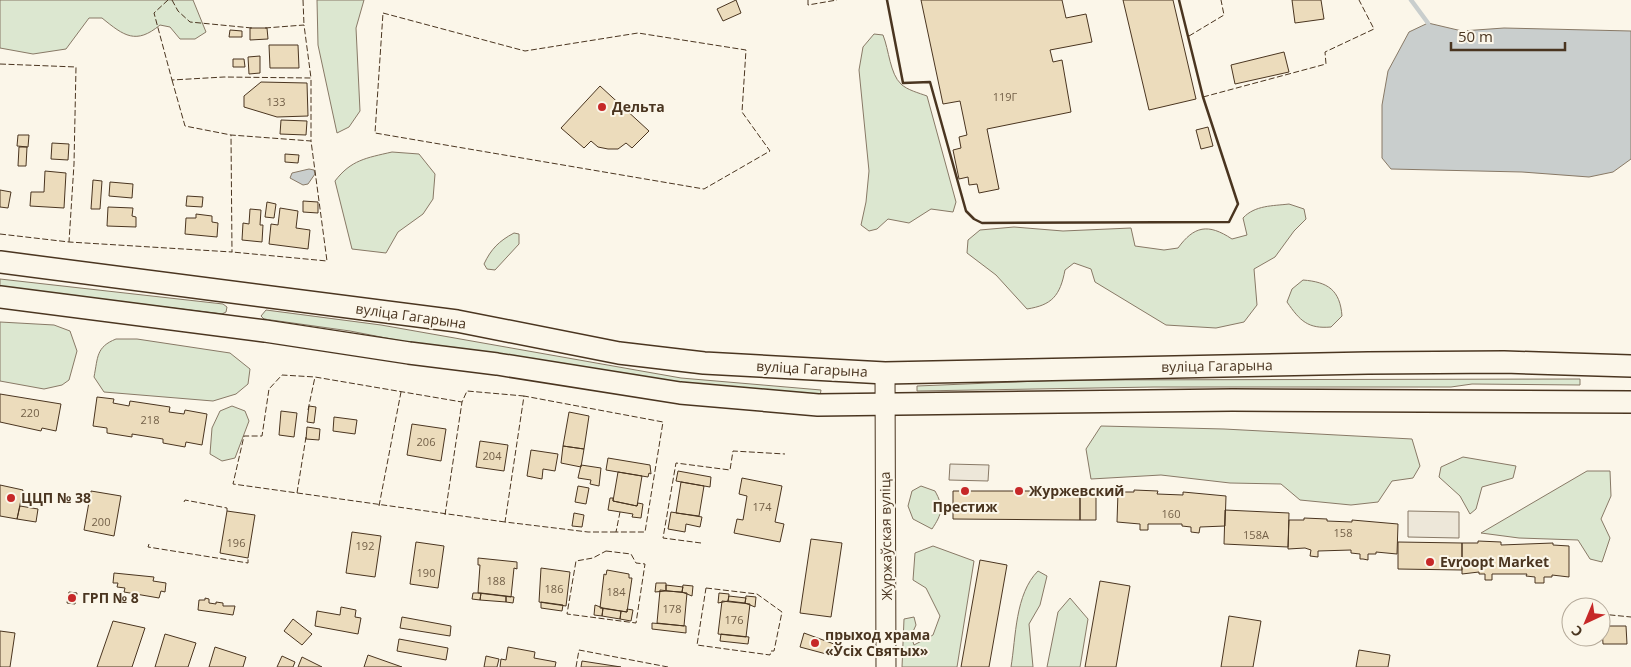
<svg xmlns="http://www.w3.org/2000/svg" width="1631" height="667" font-family="'Open Sans',sans-serif">
<rect width="100%" height="100%" fill="#fbf6e9"/>
<path fill="#dce7d0" stroke="#887966" d="M0,0H193L206,32L195,39H180L170,27L160,25C136,45 124,36 102,18H89L66,49L33,54L0,48Z
M317,0H364L356,28L360,111L349,127L337,133L318,45Z
M874,34L883,35C889,50 890,74 901,84C907,90 919,93 927,96L956,202L953,212L931,209L909,223L888,219L877,229L869,231L861,225L866,202L869,171L859,70L863,47Z
M392,152L419,154L435,174L433,199L423,214L398,232L386,253L352,249L335,181C351,160 366,158 392,152Z
M1289,204L1304,209L1306,219L1294,231L1275,257L1254,269L1257,305L1244,322L1216,328L1166,325L1095,282L1091,269L1074,263L1065,270C1060,296 1052,305 1027,309L996,275L967,253L968,240L980,230L1014,227L1063,231L1131,228L1135,246L1164,250L1178,248C1194,226 1208,223 1232,239L1247,235L1243,218C1255,205 1273,206 1289,204Z
M514,233L519,234V244L495,270L487,269L484,264C491,249 499,241 514,233Z
M0,279L223,304L227,307L226,312L222,314L0,287Z
M1303,280C1328,282 1340,290 1342,316L1331,327C1308,329 1300,321 1287,302L1292,289Z
M266,310L381,325L681,378L821,390L820,396L680,385L417,344L350,331L264,319L261,316Z
M0,322L54,325L70,331L77,351L69,380L62,385L44,389L0,381Z
M116,339H137L230,353L250,369L248,384L236,394L213,401L104,392L94,377C98,357 96,347 116,339Z
M1580,379V385L1472,384L1451,387H1154L917,391V386L1063,380Z
M232,406L245,411L249,421L235,458L222,461L210,454L212,428L220,411Z
M1101,426L1224,429L1412,439L1420,466L1413,478L1392,481L1378,502L1351,505L1300,500L1281,484L1230,483L1161,475L1091,479L1086,449Z
M1463,457L1516,466L1513,478L1482,487L1476,509L1470,514L1460,496L1439,477L1441,467Z
M1587,471H1610L1611,496L1601,519L1610,538L1602,562L1590,559L1578,540L1519,538L1481,533Z
M921,486L935,491C944,507 942,514 932,529L913,519L908,506L912,491Z
M933,546L974,561L957,667H902L904,619L914,617L916,625L911,636L914,645L933,635L940,616L926,588L913,580L915,553Z
M1038,571L1047,576L1040,605L1029,624L1033,667H1011C1016,637 1015,594 1038,571Z
M1070,598L1088,619L1080,667H1047L1058,612Z"/>
<path fill="#ede7d9" stroke="#887966" d="M950,464L989,465L988,481L949,480Z
M1408,511L1459,512V538L1408,537Z"/>
<path fill="#c9cecd" stroke="#887966" d="M1428,23L1462,31L1504,28L1631,31V159L1613,172L1589,177L1522,172L1391,169L1382,158V105L1388,71L1409,32Z
M309,169L314,170L315,174L308,184L303,185L290,178L292,173Z"/>
<g fill="none" stroke-linecap="round" stroke-linejoin="round">
<path stroke="#c9cecd" stroke-width="4.5" d="M1411,0L1428,23"/>
</g>
<path fill="#ecdcbc" stroke="#4a3520" d="M736,0L741,13L723,21L717,9Z
M921,0H1062L1066,18L1086,14L1092,42L1050,50L1053,62L1062,60L1071,112L987,129L999,189L979,193L977,184L969,185L968,177L959,179L953,150L961,148L959,137L967,135L960,101L943,104Z
M1123,0H1173L1196,99L1149,110Z
M1292,0H1321L1324,19L1295,23Z
M250,28H267L268,39L250,40Z
M230,30L242,31V37H229Z
M269,45H298L299,68H270Z
M1284,52L1289,72L1235,84L1231,65Z
M260,56V73L249,74L248,57Z
M233,59H244L245,67H233Z
M261,82L307,83L308,116L277,117L244,107V96Z
M600,86L649,131L632,148L626,143L618,149H608L598,147L591,141L584,148L561,128Z
M281,120L307,121L306,135L280,134Z
M1208,127L1213,146L1201,149L1196,130Z
M18,135H29L28,147L17,146Z
M52,143L69,144L68,160L51,159Z
M19,147H27L26,166H18Z
M285,154L299,155L298,163L285,162Z
M45,171L66,173L64,208L30,206L31,192H44Z
M93,180L102,181L100,209H91Z
M110,182L133,184L132,198L109,196Z
M0,190L11,192L8,208L0,207Z
M187,196L203,197L202,207L186,206Z
M303,201L318,202V213L303,212Z
M267,202L276,204L274,218L265,217Z
M108,207L133,208L132,216L136,217V227L107,226Z
M280,208L298,211L296,228L310,230L308,249L269,244L271,224L278,225Z
M250,209L261,210L260,225H263L262,242L242,240L243,223L249,224Z
M196,214L212,216V222L218,223L217,237L185,234L186,218H196Z
M0,394L61,404L56,431L42,428L41,431L0,422Z
M97,397L114,399L113,403L129,406L130,401L170,407L169,412L184,414L185,410L207,414L202,445L186,442L185,447L163,443V439L132,434V437L107,433V428L93,426Z
M309,406L316,407L314,423L307,422Z
M281,411L297,413L294,437L279,435Z
M569,412L589,416L584,449L563,446Z
M334,417L357,420L355,434L333,431Z
M412,424L446,429L441,461L407,455Z
M307,427L320,429L319,440L306,439Z
M480,441L508,445L504,471L476,467Z
M563,446L584,449L581,467L561,463Z
M531,450L558,454L555,471L543,469L542,479L527,476Z
M608,458L650,465L651,474L649,473L648,477L606,470Z
M581,465L601,468L599,486L590,484L591,480L578,478Z
M678,471L711,477L710,487L676,481Z
M618,472L642,476L637,506L613,501Z
M742,478L782,486L775,522L784,524L780,542L734,533L737,519L743,520L747,496L739,494Z
M681,482L704,486L699,516L676,513Z
M0,485L23,490L17,519L0,516Z
M578,486L589,488L586,504L575,502Z
M1134,490L1158,491L1157,494L1183,495V492L1226,496L1225,526L1200,527L1199,533L1191,532V527L1182,526V524H1148V530H1140V524L1117,522L1118,492H1134Z
M91,491L121,496L114,536L84,530Z
M953,491H1080V520L953,519Z
M1080,491L1096,492V520H1080Z
M610,498H613V501L637,506L638,503L643,504L641,518L632,517L633,514L608,510Z
M20,506L38,509L36,522L17,519Z
M1225,510L1289,513L1288,547L1224,544Z
M227,511L255,515L248,558L220,553Z
M671,512L702,517L700,527L686,524L685,532L668,529Z
M574,513L584,515L582,527L572,526Z
M1304,518L1327,519V521L1352,522V520L1398,524L1397,554L1376,552V554H1368V560L1363,559H1360V554L1351,553V550L1318,551V557L1310,556L1311,550L1305,548L1288,549L1289,520H1304Z
M352,532L381,536L375,577L346,573Z
M811,539L842,543L831,617L800,613Z
M1478,541L1501,542V545L1553,543V545L1569,546V577L1552,575V577H1544V583H1535V577L1526,576L1527,574H1492V580H1485V574H1479V572L1462,574V543H1478Z
M416,542L444,546L438,588L410,584Z
M1398,542L1462,543V570L1398,569Z
M478,558L517,562V569L514,568L511,597L478,593L480,565H478Z
M980,560L1007,565L989,667H961Z
M541,568L570,572L566,606L539,602Z
M607,570L629,574V578H632L627,612L600,608L604,574L606,575Z
M114,573L154,577L153,581L166,583L165,592L161,591L159,598L124,592L125,588L117,587L118,583H113Z
M1100,581L1130,586L1116,667H1085Z
M656,583H666V591L655,592Z
M666,585L683,587L682,592L666,591Z
M683,585L693,586L692,596L682,592Z
M660,590L687,593L684,626L657,623Z
M69,592L77,593L75,604L67,603Z
M473,593H481L480,600L472,599Z
M481,593L506,596V602L480,600Z
M719,593L729,594L728,601L718,603Z
M506,596L514,597L513,603L506,602Z
M729,596L746,598L745,603L728,601Z
M746,596L756,597L755,607L745,603Z
M205,598L209,599V603L216,604V602L223,603V606H235L233,615L198,610L199,600H205Z
M722,601L750,604L746,637L718,634Z
M541,602L563,605L562,611L541,608Z
M595,605L603,608L602,616L594,615Z
M341,607L356,610L355,617L361,618L358,634L315,626L317,611L340,615Z
M603,608L621,611L620,619L602,616Z
M627,609L633,610L631,621L620,619L621,611L627,612Z
M1229,616L1261,621L1253,667H1221Z
M402,617L451,626L450,636L400,628Z
M293,619L312,634L302,645L284,631Z
M113,621L145,628L132,667H97Z
M652,623L686,626V633L652,629Z
M1602,626H1626L1627,644H1603Z
M0,631L15,633L10,667H0Z
M804,633L834,644L830,655L800,647Z
M165,634L196,643L188,667H155Z
M721,634L749,637L748,644L720,641Z
M399,639L448,648L446,660L397,651Z
M215,647L246,657L243,667H209Z
M508,647L535,652L534,658L556,662L555,667H500L501,659L506,660Z
M1359,650L1390,655L1388,667H1356Z
M368,655L402,667H364Z
M282,656L295,662L293,667H277Z
M486,656L499,659L497,667H484Z
M302,657L322,667H298Z
M582,661L621,667H581Z"/>
<g fill="none" stroke-linecap="round" stroke-linejoin="round">
<defs>
<path id="secondary" d="M885,373L886,667"/>
<path id="primary" d="M0,262L457,321L619,353L704,363L885,373L1368,363L1504,362L1631,366
M0,297L265,331L409,353L497,364L680,393L818,405L1232,400L1631,402"/>
</defs>
<use href="#secondary" stroke="#4a3520" stroke-width="21"/>
<use href="#primary" stroke="#4a3520" stroke-width="24"/>
<use href="#secondary" stroke="#fbf6e9" stroke-width="19"/>
<use href="#primary" stroke="#fbf6e9" stroke-width="21"/>
<path stroke="#4a3520" stroke-width="1" stroke-dasharray="6 2.5" stroke-linecap="butt" d="M168,0L154,13L172,80L224,77L311,78V141
M172,0L178,11L190,22L252,28
M303,0L304,25
M808,0V5L837,0
M383,13L525,51L638,33L746,50L742,112L770,151L704,189L375,133Z
M265,28L304,25L311,78
M1189,36L1224,15L1221,0
M0,64L76,67L74,164L69,242
M172,80L185,126L231,135L311,141L327,261L232,252
M1203,97L1326,64L1325,52L1374,29L1359,0
M0,234L69,242L232,252L231,135
M308,410L315,377
M297,493L306,437
M184,502L185,500L227,508V511
M379,506L401,392
M445,515L462,402
M505,522L233,484L244,436H262L269,389L282,375L315,377L462,402L467,391L524,396
M616,532H588L505,522L524,396L663,422L645,532H616L620,512
M701,543L663,538L676,463L730,470L733,451L785,454
M149,544L148,547L248,563V558
M606,551L631,554L636,563L645,564L636,623L567,614L576,561L593,558Z
M706,588L757,594L782,612L774,651H771L770,655L697,645Z
M1601,614L1631,617
M576,667L579,650L668,667"/>
<path stroke="#4a3520" stroke-width="2.5" d="M887,0L903,83L930,82L966,211L974,219L982,223L1229,222L1238,204L1203,97L1179,0"/>
</g>
<g fill="#c62828" stroke="#fbf6e9" stroke-width="2">
<circle cx="602" cy="107" r="5"/>
<circle cx="965" cy="491" r="5"/>
<circle cx="1019" cy="491" r="5"/>
<circle cx="11" cy="498" r="5"/>
<circle cx="1430" cy="562" r="5"/>
<circle cx="72" cy="598" r="5"/>
<circle cx="815" cy="643" r="5"/>
</g>
<g text-anchor="middle" stroke-width="4" stroke-linejoin="round" paint-order="stroke">
<g font-size="11" fill="#725f47">
<text x="1005" y="101">119Г</text>
<text x="276" y="106">133</text>
<text x="30" y="417">220</text>
<text x="150" y="424">218</text>
<text x="426" y="446">206</text>
<text x="492" y="460">204</text>
<text x="762" y="511">174</text>
<text x="1171" y="518">160</text>
<text x="101" y="526">200</text>
<text x="1343" y="537">158</text>
<text x="1256" y="539">158А</text>
<text x="236" y="547">196</text>
<text x="365" y="550">192</text>
<text x="426" y="577">190</text>
<text x="496" y="585">188</text>
<text x="554" y="593">186</text>
<text x="616" y="596">184</text>
<text x="672" y="613">178</text>
<text x="734" y="624">176</text>
</g>
<g font-size="14" font-weight="bold" fill="#4a3520" stroke="#fbf6e9" text-anchor="start">
<text x="612" y="112">Дельта</text>
<text x="1029" y="496">Журжевский</text>
<text x="21" y="503">ЦЦП № 38</text>
<text x="965" y="512" text-anchor="middle">Престиж</text>
<text x="1440" y="567">Evroopt Market</text>
<text x="82" y="603">ГРП № 8</text>
<text x="825" y="640">прыход храма<tspan x="825" dy="16">«Ўсіх Святых»</tspan></text>
</g>
<g font-size="14" fill="#4a3520" stroke="#fbf6e9">
<text transform="translate(411 316) rotate(8)" y="5">вуліца Гагарына</text>
<text transform="translate(1217 366) rotate(-1)" y="5">вуліца Гагарына</text>
<text transform="translate(812 369) rotate(3)" y="5">вуліца Гагарына</text>
<text transform="translate(886 536) rotate(-91)" y="5">Журжаўская вуліца</text>
</g>
</g>
<g transform="translate(1586 622) rotate(224)"><circle r="24" fill="#fbf6e9" stroke="#b4a999"/>
<path d="M0-4L9 19L0 12L-9 19Z" fill="#c62828"/>
<text y="-8" font-size="14" font-weight="bold" text-anchor="middle" fill="#4a3520">С</text>
</g>
<path d="M1451 42v8h114v-8" fill="none" stroke="#4a3520" stroke-width="2.5"/>
<text x="1458" y="42" font-size="15" fill="#4a3520" stroke="#fbf6e9" stroke-width="4" paint-order="stroke">50 m</text>
</svg>
